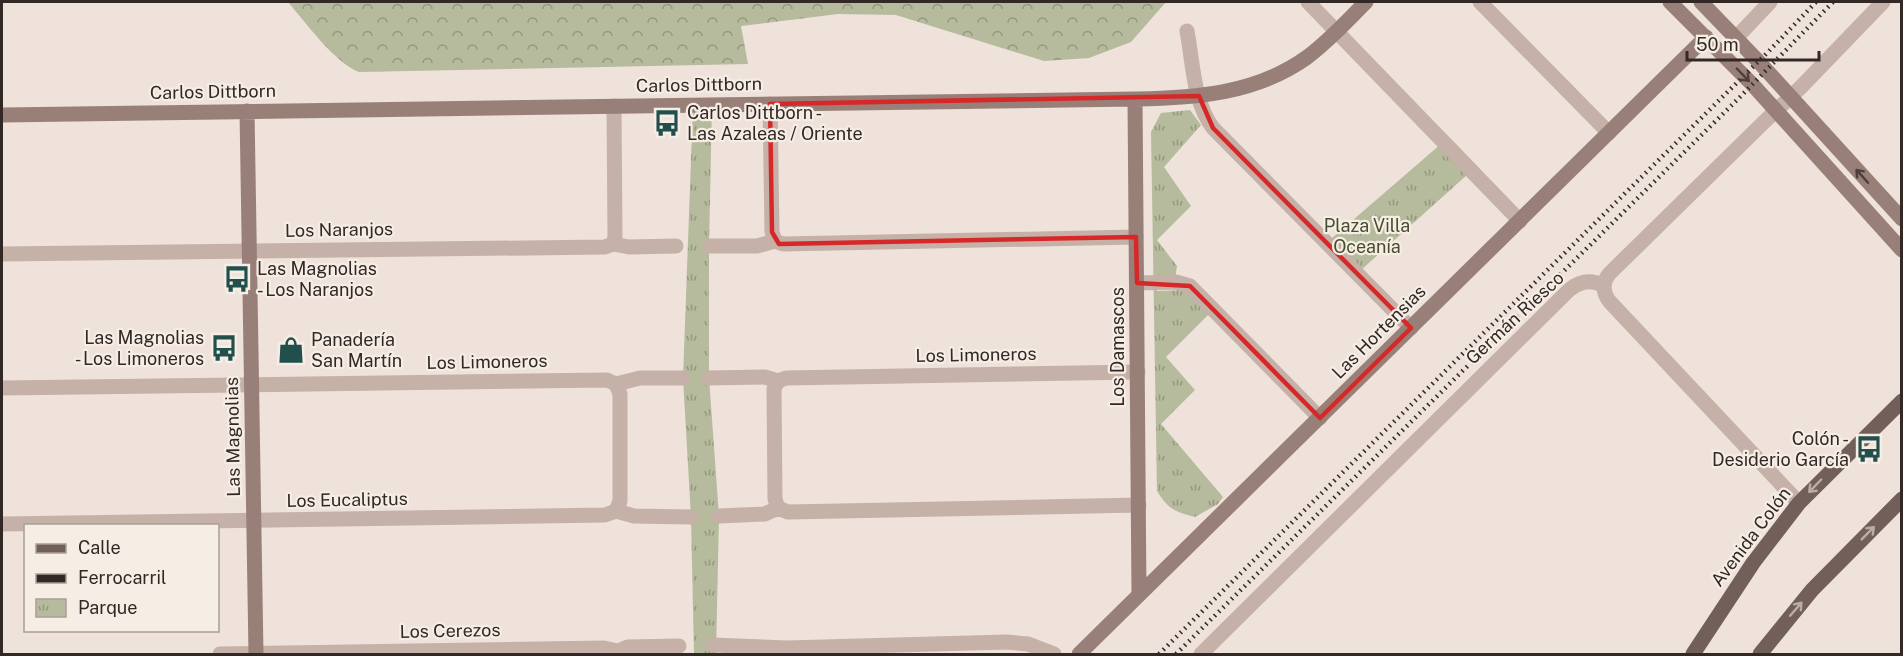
<svg xmlns="http://www.w3.org/2000/svg" width="1903" height="656" font-family="'Public Sans',sans-serif">
<defs>
<pattern id="forest-crowns" width="20" height="18" patternUnits="userSpaceOnUse" patternTransform="scale(1.5)"><rect width="20" height="18" fill="#b5bb9c"/><path d="M2 6a3 3 0 1 1 6 0M12 15a3 3 0 1 1 6 0" fill="none" stroke="#94987f"/></pattern>
<pattern id="park-tufts" width="24" height="20" patternUnits="userSpaceOnUse" patternTransform="scale(1.5)"><rect width="24" height="20" fill="#b5bb9c"/><path d="M3 7l-1-3M5 7V3M7 7l1-3M15 17l-1-3M17 17v-4M19 17l1-3" fill="none" stroke="#94987f"/></pattern>
</defs>
<rect width="100%" height="100%" fill="#eee2da"/>
<path fill="url(#forest-crowns)" d="M288,2H1166L1131,42L1089,58L1044,61L896,15L838,14L741,26L748,64L359,72C335,63 305,22 288,2Z"/>
<path fill="url(#park-tufts)" d="M712,104L709,246V378L719,516L716,654H694L691,517L683,378L693,105Z
M1190,110L1201,125L1164,167L1191,206L1157,240L1177,266L1175,279H1158L1157,291L1183,290L1210,313L1166,357L1195,390L1161,424L1223,497L1218,504L1195,517C1175,512 1168,509 1157,491L1151,132L1161,113Z
M1449,137L1477,166L1361,270L1331,239Z"/>
<g fill="none" stroke-linecap="round" stroke-linejoin="round">
<path stroke="#c5b1a7" stroke-width="15" d="M1308,2L1520,221
M1480,2L1609,133
M1187,31C1193,62 1193,102 1213,128L1411,328
M1736,38L1770,2
M770,104L772,232L775,241
M613,244L615,237L614,106
M709,246H757L775,241L783,244L1136,237
M2,254L605,247L613,244L629,247L676,246
M1137,283L1176,282L1190,286L1320,418
M709,378L765,377L778,381L786,378L1138,372
M778,381L774,389L775,499L778,508
M616,384L620,394V501L616,511
M2,388L607,380L616,384L640,378H683
M1799,503L1610,302C1602,292 1602,282 1610,273L1764,122L1802,86L1883,2
M778,508L788,512L1139,505
M719,516L765,514L778,508
M2,524L605,515L616,511L634,516L691,517
M713,645L787,648L1006,642L1028,644L1054,654
M616,652L628,647L679,646
M220,654L604,648L613,650L618,654
M1201,654L1569,290C1580,281 1591,279 1604,286"/>
<path stroke="#988079" stroke-width="15" d="M1670,2L1752,84L1902,250
M1701,2L1758,61L1902,219
M1135,99L1139,595
M247,111L256,654
M2,115L1135,99C1195,98 1255,94 1306,58C1328,42 1347,21 1366,2
M1079,654L1706,37"/>
<path stroke="#735f59" stroke-width="15" d="M1693,654L1753,563L1799,503L1902,401
M1760,654L1812,590L1902,499"/>
<path stroke="#322927" stroke-width="4.5" stroke-dasharray="1.5 4.5" stroke-linecap="butt" d="M1159,654L1769,51L1816,2
M1176,654L1740,97L1833,2"/>
</g>
<defs><path id="oneway-shaft" d="M-6 0H5M1.5-3L5.5 0L1.5 3" fill="none" stroke-width="1.6" stroke-linecap="round" stroke-linejoin="round" transform="scale(1.5)"/></defs>
<g stroke="#4c3f3c">
<use href="#oneway-shaft" transform="translate(1743 75) rotate(46)"/>
<use href="#oneway-shaft" transform="translate(1862 176) rotate(-132)"/>
</g>
<g stroke="#bbada6">
<use href="#oneway-shaft" transform="translate(1815 486) rotate(134)"/>
<use href="#oneway-shaft" transform="translate(1868 533) rotate(-45)"/>
<use href="#oneway-shaft" transform="translate(1796 609) rotate(-49)"/>
</g>
<path fill="none" stroke="#d62828" stroke-width="4.5" stroke-linejoin="round" d="M1199,96L1213,128L1411,328L1320,418L1190,286L1137,283L1136,237L779,244L772,232L770,104Z"/>
<defs>
<symbol id="bus-bare" viewBox="-9 -9 18 18"><path d="M-5-6H5V4H4V6H2V4H-2V6H-4V4H-5ZM-3.5-4V0h7V-4ZM-3.5 1.2v1.5H-2V1.2ZM2 1.2v1.5H3.5V1.2Z" fill="#214f4c" stroke="#f6ede5" stroke-width="2.5" paint-order="stroke"/></symbol>
<symbol id="shop-bare" viewBox="-9 -9 18 18"><path d="M-5-2.5h2.3a2.7 3.5 0 0 1 5.4 0H5L5.5 6h-11ZM-1.5-2.5h3a1.5 2.3 0 0 0-3 0Z" fill="#214f4c" stroke="#f6ede5" stroke-width="2.5" paint-order="stroke"/></symbol>
</defs>
<g fill-rule="evenodd">
<use href="#bus-bare" x="648" y="104" width="38" height="38"/>
<use href="#bus-bare" x="218" y="260" width="38" height="38"/>
<use href="#bus-bare" x="205" y="329" width="38" height="38"/>
<use href="#shop-bare" x="272" y="331" width="38" height="38"/>
<use href="#bus-bare" x="1850" y="430" width="38" height="38"/>
</g>
<g text-anchor="middle" stroke-width="4.5" stroke-linejoin="round" paint-order="stroke">
<g font-size="18" fill="#322927" stroke="#f6ede5">
<text transform="translate(699 85) rotate(-1)" y="6">Carlos Dittborn</text>
<text transform="translate(213 92) rotate(-1)" y="6">Carlos Dittborn</text>
<text transform="translate(339 230) rotate(-1)" y="6">Los Naranjos</text>
<text transform="translate(1515 318) rotate(-43)" y="6">Germán Riesco</text>
<text transform="translate(1379 332) rotate(-45)" y="6">Las Hortensias</text>
<text transform="translate(1118 347) rotate(-90)" y="6">Los Damascos</text>
<text transform="translate(976 355) rotate(-1)" y="6">Los Limoneros</text>
<text transform="translate(487 362) rotate(-1)" y="6">Los Limoneros</text>
<text transform="translate(233 437) rotate(-91)" y="6">Las Magnolias</text>
<text transform="translate(347 500) rotate(-1)" y="6">Los Eucaliptus</text>
<text transform="translate(1751 537) rotate(-53)" y="6">Avenida Colón</text>
<text transform="translate(450 631) rotate(-1)" y="6">Los Cerezos</text>
</g>
<g font-size="18" fill="#322927" stroke="#f6ede5" text-anchor="start">
<text x="687" y="119">Carlos Dittborn -<tspan x="687" dy="21">Las Azaleas / Oriente</tspan></text>
<text x="257" y="275">Las Magnolias<tspan x="257" dy="21">- Los Naranjos</tspan></text>
<text x="204" y="344" text-anchor="end">Las Magnolias<tspan x="204" dy="21">- Los Limoneros</tspan></text>
<text x="311" y="346">Panadería<tspan x="311" dy="21">San Martín</tspan></text>
<text x="1849" y="445" text-anchor="end">Colón -<tspan x="1849" dy="21">Desiderio García</tspan></text>
</g>
<g font-size="18" fill="#464e2d" stroke="#f6ede5">
<text x="1367" y="232">Plaza Villa<tspan x="1367" dy="21">Oceanía</tspan></text>
</g>
</g>
<rect width="1903" height="656" fill="none" stroke="#322927" stroke-width="6"/>
<rect x="24" y="524" width="195" height="108" fill="#f6ede5" stroke="#a89f99" stroke-width="1.5"/>
<rect x="36" y="544" width="30" height="9" fill="#735f59" stroke="#a89f99" stroke-width="1.5"/>
<text x="78" y="554" font-size="18" fill="#322927">Calle</text>
<rect x="36" y="574" width="30" height="9" fill="#322927" stroke="#a89f99" stroke-width="1.5"/>
<text x="78" y="584" font-size="18" fill="#322927">Ferrocarril</text>
<rect x="36" y="599" width="30" height="18" fill="url(#park-tufts)" stroke="#a89f99" stroke-width="1.5"/>
<text x="78" y="614" font-size="18" fill="#322927">Parque</text>
<path d="M1687 51v9h132v-9" fill="none" stroke="#322927" stroke-width="3"/>
<text x="1696" y="51" font-size="18" fill="#322927" stroke="#f6ede5" stroke-width="4.5" paint-order="stroke">50 m</text>
</svg>
